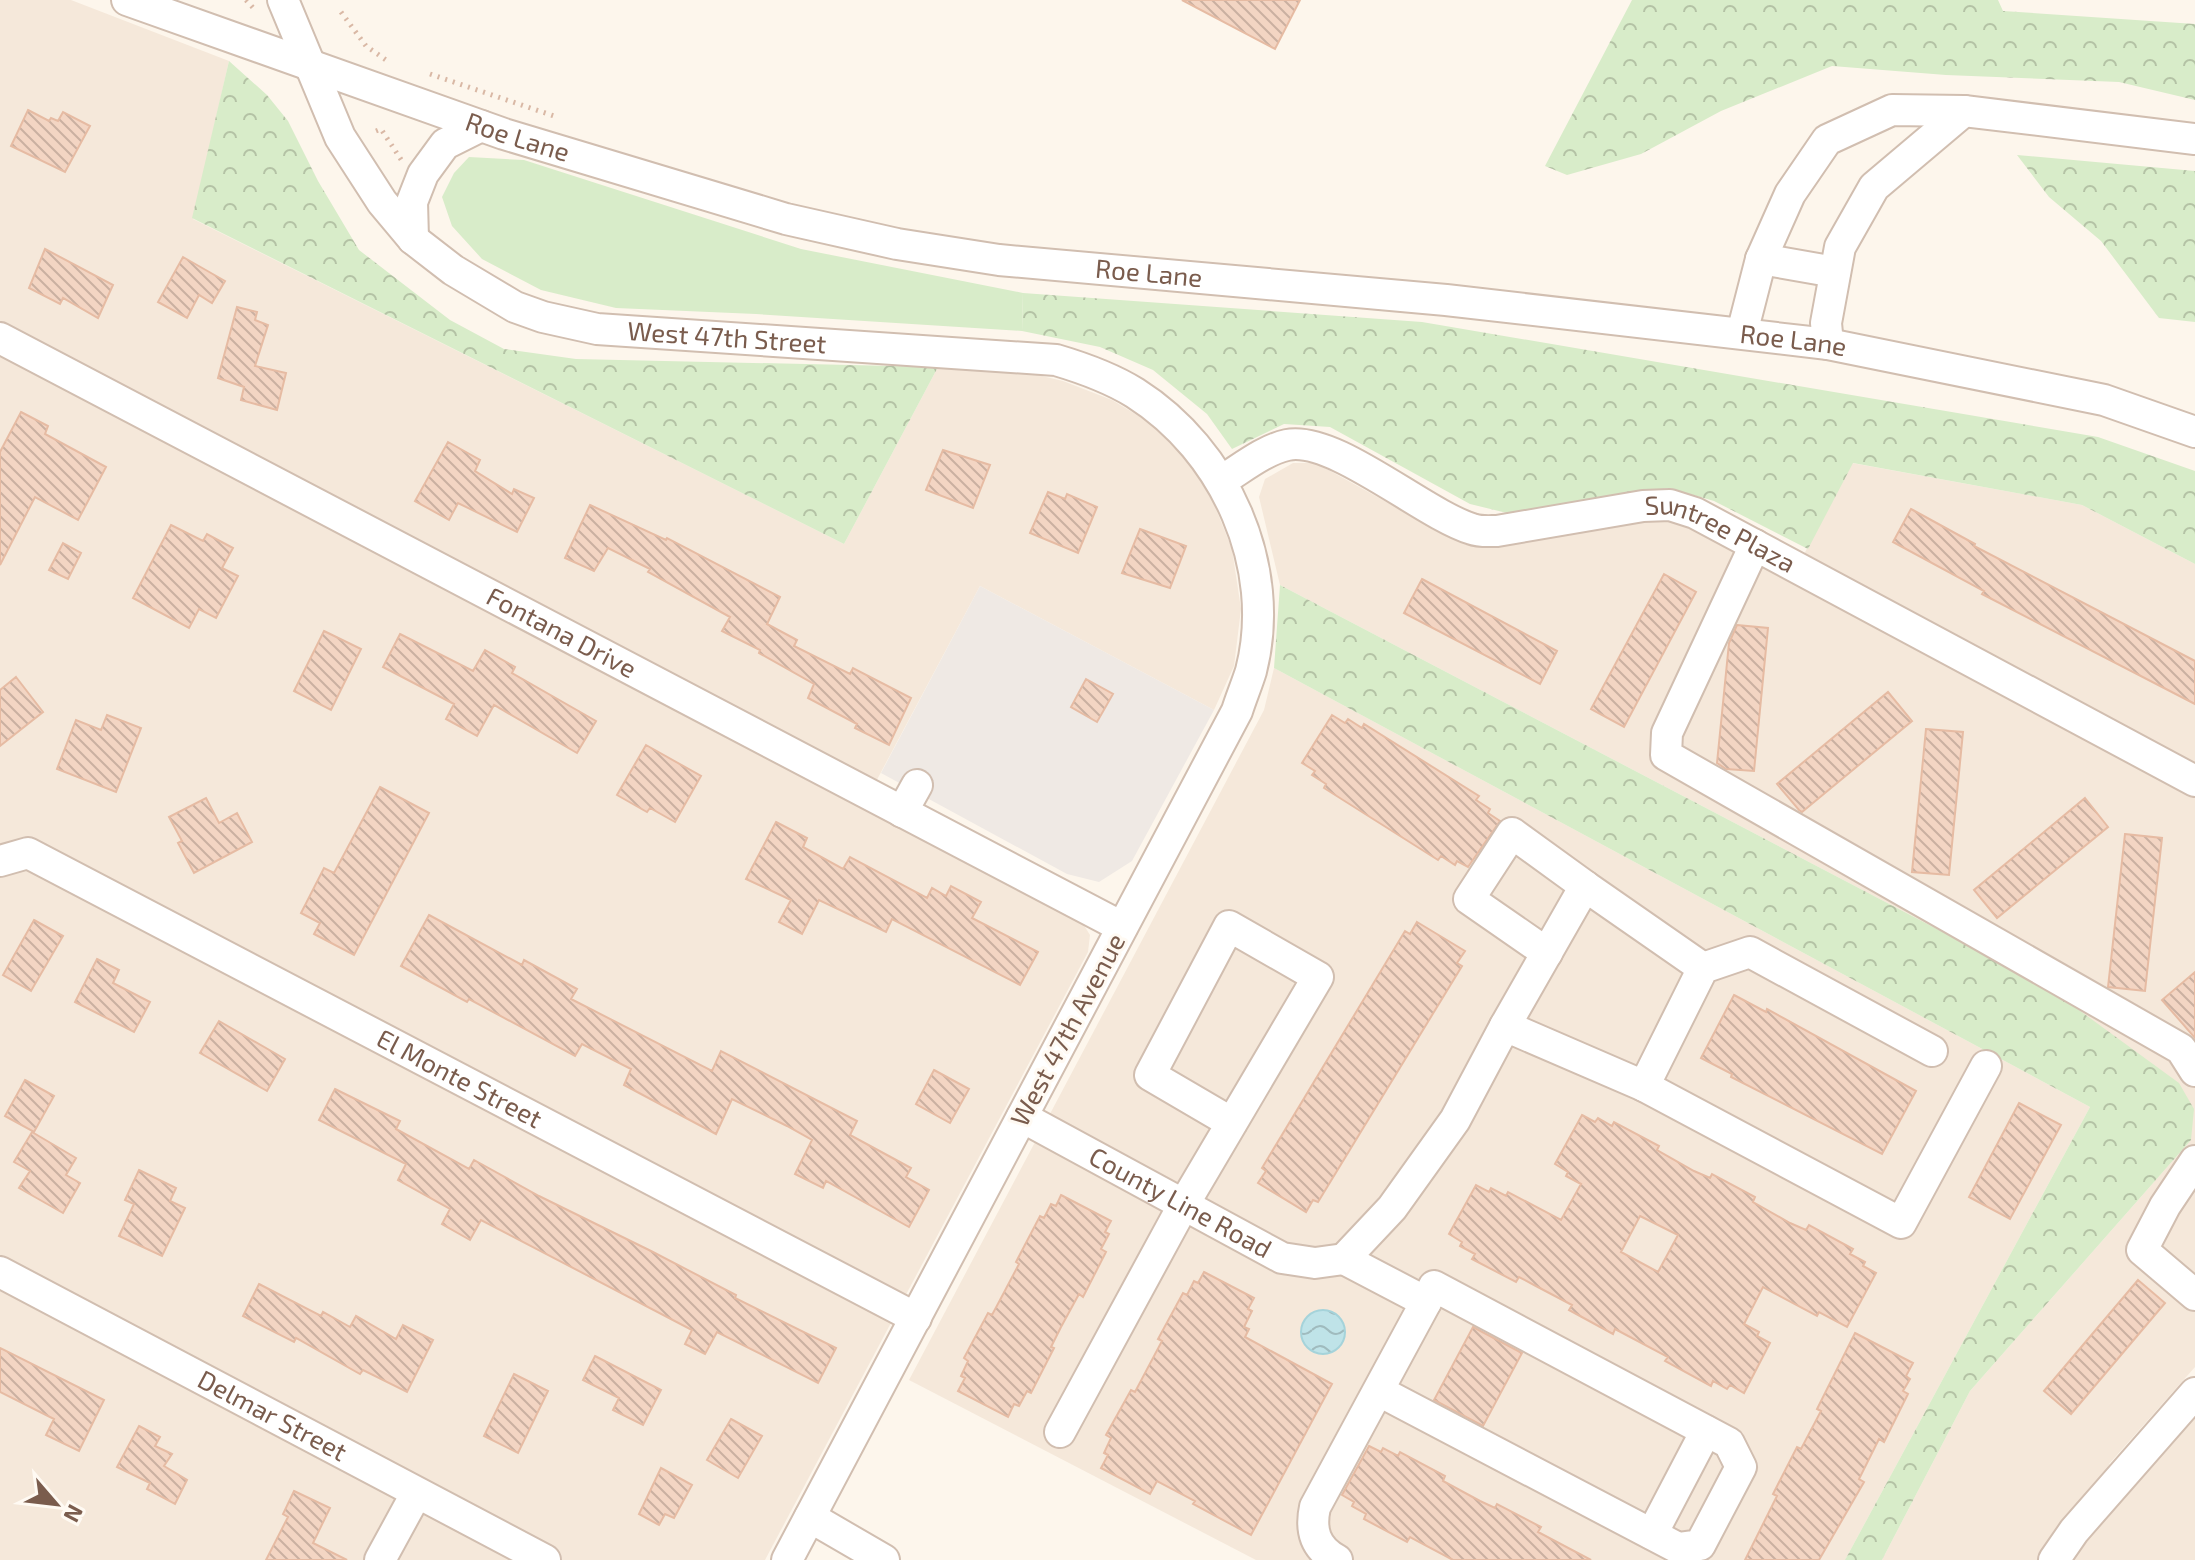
<svg xmlns="http://www.w3.org/2000/svg" width="2195" height="1560" font-family="'Exo 2',sans-serif">
<defs>
<pattern id="forest-crowns" width="20" height="18" patternUnits="userSpaceOnUse" patternTransform="scale(2)"><rect width="20" height="18" fill="#d8ecc9"/><path d="M2 6a3 3 0 1 1 6 0M12 15a3 3 0 1 1 6 0" fill="none" stroke="#b4c2a5"/></pattern>
<pattern id="water-waves" width="16" height="10" patternUnits="userSpaceOnUse" patternTransform="scale(2)"><rect width="16" height="10" fill="#bfe3e8"/><path d="M0 5q4-4 8 0t8 0" fill="none" stroke="#a0bbbe"/></pattern>
<pattern id="building-back-hatch" width="6" height="6" patternUnits="userSpaceOnUse" patternTransform="scale(2)"><rect width="6" height="6" fill="#f3d5c3"/><path d="M-1 5l2 2M0 0l6 6M5-1l2 2" fill="none" stroke="#cab0a1"/></pattern>
</defs>
<rect width="100%" height="100%" fill="#fdf6ec"/>
<path fill="#f5e8da" d="M0,0H71L229,61L193,219L844,544L938,367L1025,372L1063,381L1112,400L1157,427L1206,484L1232,549L1241,609L1234,666L1214,710L980,586L863,806L1080,919L1090,935L1088,952L765,1560H0Z
M1293,463H1316L1428,525L1487,547L1655,517L1686,521L1791,579L1852,463L2082,505L2195,564V1367L2109,1464L2136,1478L2195,1413V1560H1882L1970,1391L2191,1140L2046,986L1280,585L1259,497L1265,479Z
M1274,668L2090,1107L1845,1560H1256L909,1380L1264,710Z"/>
<path fill="#efe9e4" d="M980,586L1214,710L1132,861L1099,882L1067,874L881,773Z"/>
<path fill="#d8ecc9" d="M469,157L524,160L801,249L1023,293L1022,331L756,314L616,308L541,290L482,259L452,226L442,197L454,173Z"/>
<path fill="url(#forest-crowns)" d="M1632,0H1998L2003,11L2195,24V100L2119,82L1946,75L1832,66L1721,111L1641,154L1567,175L1545,166Z
M229,61L267,95L288,121L318,181L359,250L450,320L504,349L576,359L938,367L844,544L192,218Z
M2017,155L2195,171V322L2159,318L2101,241L2049,197Z
M1023,293L1422,322L2098,437L2195,471V564L2082,505L1853,463L1808,549L1714,501L1669,488L1507,513L1470,504L1330,427L1284,424L1232,449L1207,414L1153,370L1100,347L1022,331Z
M1280,585L2046,986L2179,1083L2194,1109L2191,1140L1970,1391L1882,1560H1845L2090,1107L1274,668Z"/>
<path fill="url(#water-waves)" stroke="#a5d3da" stroke-width="2" d="M1301 1332a22 22 0 1 1 44 0a22 22 0 1 1-44 0Z"/>
<path fill="url(#building-back-hatch)" stroke="#e6bba3" stroke-width="2" fill-rule="evenodd" d="M1182,0H1300L1275,49Z
M28,110L49,121L51,118L58,121L63,112L90,126L65,172L11,146Z
M45,249L113,285L98,318L63,298L60,304L29,288Z
M183,257L225,281L212,303L199,295L187,318L158,302Z
M237,307L257,312L255,320L268,325L255,366L286,373L277,410L241,400L244,387L218,378Z
M21,412L48,426L45,434L106,467L78,520L35,497L0,565V452Z
M448,442L480,460L475,471L512,494L514,489L534,498L517,532L458,503L449,520L415,501Z
M943,450L990,465L973,508L926,490Z
M1048,492L1065,499L1067,494L1097,507L1078,553L1030,533Z
M590,505L666,540L667,538L780,597L767,624L797,640L794,646L850,674L853,668L911,698L889,745L855,728L857,724L808,698L814,684L759,653L760,650L722,631L730,617L648,572L650,569L608,548L594,571L565,558Z
M1911,509L1975,544L1974,546L2195,661V704L1982,594L1984,591L1893,542Z
M171,525L203,541L207,534L233,548L222,568L238,576L216,618L199,609L189,628L133,598Z
M1140,529L1186,546L1170,588L1122,573Z
M63,543L81,553L68,579L49,570Z
M1664,574L1696,592L1624,727L1591,709Z
M1422,579L1557,651L1540,684L1404,613Z
M1737,625L1768,628L1754,771L1726,769L1717,763L1729,643Z
M324,631L361,649L331,710L294,691Z
M400,634L473,671L485,650L515,667L512,673L596,721L577,753L494,705L477,736L446,719L454,704L383,667Z
M16,677L43,712L0,746V690Z
M1086,679L1113,694L1097,722L1071,707Z
M1888,692L1912,721L1802,812L1799,810L1777,784Z
M107,715L141,728L116,792L57,769L76,720L101,730Z
M1332,715L1345,723L1348,719L1362,728L1364,724L1479,796L1476,800L1490,809L1488,813L1500,821L1468,867L1457,861L1455,865L1441,856L1438,860L1324,788L1326,784L1312,775L1315,771L1302,763Z
M1926,729L1963,732L1949,875L1912,872Z
M646,745L701,776L675,822L650,808L647,812L617,795Z
M380,787L429,813L354,955L314,934L320,923L301,913L324,868L334,873Z
M206,798L219,823L237,813L252,842L194,873L178,843L182,841L169,817Z
M2085,798L2108,827L1997,918L1974,890Z
M776,822L807,838L803,847L843,869L850,857L927,898L932,888L946,896L951,886L981,902L972,918L1038,952L1020,985L892,919L886,932L819,900L802,934L779,922L791,900L746,879Z
M2125,834L2162,838L2145,991L2108,987Z
M429,915L522,965L524,960L577,989L571,999L712,1071L721,1051L857,1121L850,1135L911,1168L906,1177L929,1190L909,1227L826,1181L823,1188L795,1174L812,1140L787,1126L732,1099L716,1134L624,1085L631,1069L582,1044L575,1056L469,999L467,1002L401,966Z
M34,920L63,936L31,991L3,975Z
M1417,922L1465,951L1457,963L1462,966L1318,1202L1313,1200L1306,1212L1258,1183L1266,1171L1262,1168L1405,931L1410,934Z
M97,959L119,970L113,983L150,1002L134,1032L75,1002Z
M2195,972V1038L2162,1000Z
M1734,995L1766,1012L1767,1009L1916,1091L1882,1154L1731,1077L1732,1074L1701,1058Z
M219,1021L285,1059L267,1091L200,1053Z
M934,1070L969,1089L950,1123L916,1104Z
M25,1080L54,1096L34,1132L5,1116Z
M335,1089L400,1121L396,1129L469,1169L474,1160L539,1196L651,1251L736,1295L735,1298L836,1348L818,1383L717,1332L705,1354L685,1344L692,1330L481,1220L470,1240L442,1224L450,1209L398,1180L406,1164L319,1120Z
M2019,1103L2061,1125L2010,1219L1969,1197Z
M1582,1115L1595,1122L1598,1118L1612,1126L1614,1122L1659,1146L1657,1150L1694,1171L1710,1178L1712,1174L1755,1197L1753,1202L1790,1223L1806,1230L1809,1225L1853,1249L1850,1254L1865,1262L1863,1266L1876,1273L1847,1327L1819,1312L1817,1316L1763,1287L1744,1324L1759,1332L1757,1336L1770,1343L1744,1393L1730,1385L1727,1389L1713,1381L1711,1386L1665,1361L1668,1357L1615,1329L1613,1334L1569,1310L1572,1305L1534,1285L1519,1277L1516,1282L1472,1259L1475,1254L1460,1246L1462,1242L1449,1234L1476,1185L1489,1192L1491,1188L1506,1196L1508,1192L1561,1220L1581,1184L1566,1176L1568,1172L1555,1164ZM1640,1216L1678,1235L1658,1272L1621,1252Z
M32,1132L76,1158L66,1175L80,1183L63,1213L19,1188L30,1171L14,1162Z
M139,1170L176,1188L170,1201L185,1208L162,1256L119,1236L134,1204L125,1200Z
M1061,1195L1111,1221L1105,1232L1109,1234L1101,1249L1106,1252L1083,1297L1079,1294L1061,1327L1051,1347L1054,1348L1031,1393L1027,1391L1019,1406L1014,1404L1008,1417L958,1391L965,1378L961,1376L968,1361L964,1358L988,1313L992,1315L1000,1300L1019,1264L1016,1262L1040,1216L1044,1218L1051,1204L1056,1206Z
M1204,1272L1254,1298L1248,1309L1252,1311L1244,1327L1249,1329L1245,1337L1332,1384L1251,1535L1193,1504L1195,1501L1157,1481L1150,1494L1101,1468L1108,1455L1104,1453L1111,1438L1106,1435L1131,1390L1135,1392L1162,1341L1158,1339L1183,1293L1187,1295L1194,1281L1198,1283Z
M2138,1280L2165,1303L2071,1414L2044,1391Z
M259,1284L321,1316L323,1312L350,1327L356,1316L396,1339L403,1325L433,1340L407,1392L363,1370L360,1374L296,1338L294,1342L243,1316Z
M1473,1327L1522,1353L1483,1426L1434,1400Z
M1855,1333L1913,1363L1906,1376L1910,1379L1903,1391L1908,1394L1884,1442L1879,1439L1859,1479L1864,1482L1819,1560H1745L1777,1496L1773,1494L1797,1447L1801,1449L1821,1411L1817,1409Z
M0,1348L104,1400L79,1451L46,1435L54,1419L0,1392Z
M595,1356L661,1390L643,1425L613,1410L619,1398L583,1380Z
M514,1374L548,1391L518,1453L484,1436Z
M731,1419L762,1436L738,1478L707,1460Z
M139,1426L160,1437L155,1446L172,1454L164,1466L187,1480L175,1504L147,1489L150,1483L117,1467Z
M1369,1446L1381,1452L1383,1448L1398,1456L1400,1452L1445,1476L1443,1481L1480,1501L1495,1508L1497,1504L1541,1527L1538,1532L1591,1560H1453L1410,1537L1407,1542L1364,1519L1366,1514L1352,1506L1354,1502L1342,1495Z
M661,1468L692,1485L674,1518L665,1514L659,1525L639,1514Z
M294,1491L330,1508L313,1543L347,1560H266L288,1517L283,1514Z"/>
<g fill="none" stroke-linecap="round" stroke-linejoin="round">
<defs>
<g id="minor">
<path id="s1" d="M127,0L504,134L786,219L897,244L999,260L1446,300L1828,344L2104,400L2195,432"/>
<path id="s2" d="M283,0L340,137L382,202L413,239L453,270L515,307L543,317L597,329L1056,360C1083,368 1111,378 1135,393C1225,450 1278,566 1251,671C1247,684 1241,698 1237,711L787,1560"/>
<path d="M413,239L412,202L423,174L445,144L481,126"/>
<path d="M1761,259L1835,272"/>
<path d="M1742,333L1761,259L1790,194L1827,140L1892,110L1964,111L2195,139"/>
<path id="s3" d="M0,338L1122,927"/>
<path d="M1828,344L1826,323L1840,247L1874,187L1964,111"/>
<path id="s4" d="M1221,481C1241,469 1264,450 1287,445C1334,435 1423,514 1472,529C1480,532 1489,531 1497,531L1643,506L1670,505L1695,513L2195,781"/>
<path d="M1755,545L1667,733L1666,755L2181,1049L2195,1071"/>
<path d="M902,812L917,785"/>
<path id="s5" d="M0,861L28,853L916,1318"/>
<path d="M1547,953L1469,899L1512,833L1585,886"/>
<path d="M1505,1026L1585,886L1703,968"/>
<path d="M1644,1086L1703,968L1750,952L1932,1051"/>
<path id="s6" d="M1022,1117L1282,1258L1315,1263L1344,1259"/>
<path d="M2195,1161L2165,1206L2142,1250L2195,1295"/>
<path d="M1344,1259L1392,1208L1455,1120L1505,1026L1644,1086L1901,1223L1986,1066"/>
<path id="s7" d="M0,1272L545,1560"/>
<path d="M1379,1391L1678,1548L1700,1545L1741,1467L1729,1443L1434,1286L1426,1302"/>
<path d="M1060,1432L1184,1204L1318,977L1229,926L1150,1075L1232,1123"/>
<path d="M810,1517L884,1560"/>
<path d="M1652,1534L1706,1431"/>
<path d="M380,1560L416,1494"/>
<path d="M1337,1560C1315,1548 1310,1530 1315,1507L1426,1302L1344,1259"/>
<path d="M2054,1560L2074,1531L2195,1393"/>
</g>
</defs>
<use href="#minor" stroke="#d1beb0" stroke-width="34"/>
<path stroke="#d9b8a5" stroke-width="5" stroke-dasharray="2 6" stroke-linecap="butt" d="M246,0L255,10
M341,12L366,46L386,60
M430,74L557,117
M376,131L381,129L402,161"/>
<use href="#minor" stroke="#fff" stroke-width="30"/>
</g>
<g text-anchor="middle" stroke-width="6" stroke-linejoin="round" paint-order="stroke">
<g font-size="26" fill="#7a5c4d" stroke="#fffaf3">
<text dy="9" stroke="none"><textPath href="#s1" startOffset="414">Roe Lane</textPath></text>
<text dy="9" stroke="none"><textPath href="#s1" startOffset="1062">Roe Lane</textPath></text>
<text dy="9" stroke="none"><textPath href="#s2" startOffset="612">West 47th Street</textPath></text>
<text dy="9" stroke="none"><textPath href="#s1" startOffset="1710">Roe Lane</textPath></text>
<text dy="9" stroke="none"><textPath href="#s4" startOffset="538">Suntree Plaza</textPath></text>
<text dy="9" stroke="none"><textPath href="#s3" startOffset="634">Fontana Drive</textPath></text>
<text transform="translate(1068 1030) rotate(-62)" y="9">West 47th Avenue</text>
<text dy="9" stroke="none"><textPath href="#s5" startOffset="516">El Monte Street</textPath></text>
<text dy="9" stroke="none"><textPath href="#s6" startOffset="180">County Line Road</textPath></text>
<text dy="9" stroke="none"><textPath href="#s7" startOffset="308">Delmar Street</textPath></text>
</g>
</g>
<g transform="translate(56 1504) rotate(118)" stroke="#fffaf3" stroke-width="6" paint-order="stroke">
<path d="M0-6L14 30L0 20L-14 30Z" fill="#7a5c4d"/>
<text y="-12" font-size="22" font-weight="bold" text-anchor="middle" fill="#7a5c4d">N</text>
</g>
</svg>
